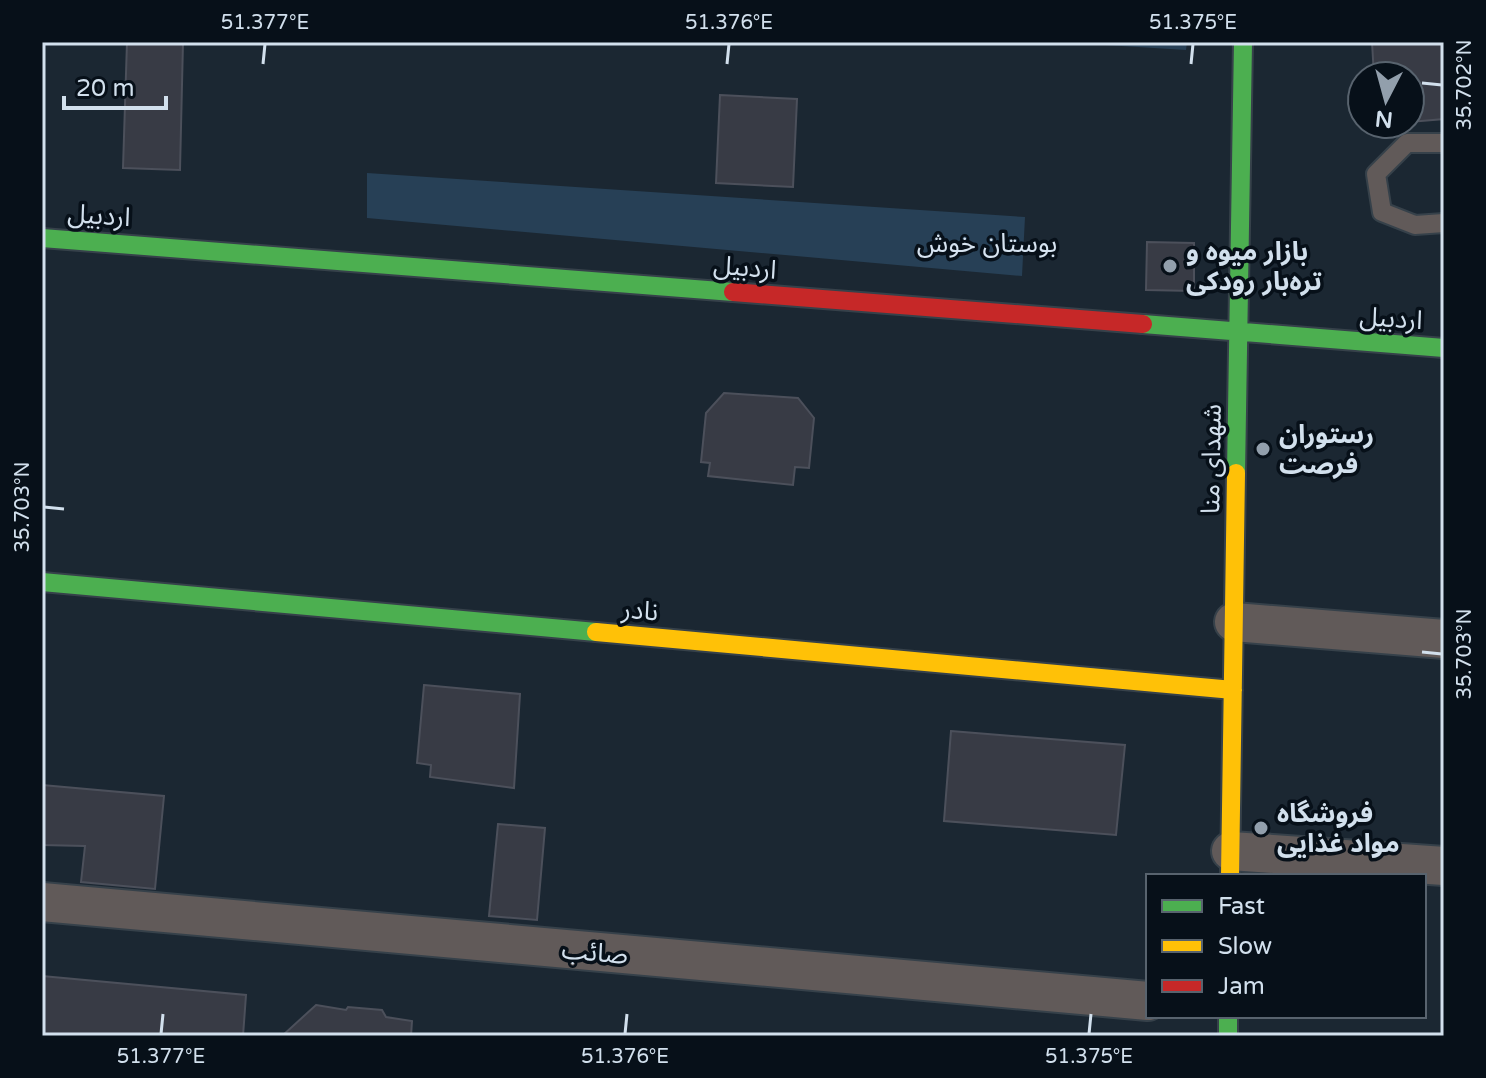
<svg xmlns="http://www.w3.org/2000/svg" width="1486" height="1078" font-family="'Varela Round','Noto Sans Arabic',sans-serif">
<rect width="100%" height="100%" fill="#1b2732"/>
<path fill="#274056" d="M1057,42H1187L1186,50Z
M367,173L1025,217L1022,276L367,218Z"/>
<path fill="#383b45" stroke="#4c505b" stroke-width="2" d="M127,42H183L180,170L123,168Z
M1372,42H1444V119L1410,122V76H1374Z
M720,95L797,99L793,187L716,183Z
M1147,242L1194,243V291L1146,290Z
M724,393L798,398L814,418L809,468L795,467L793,485L708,476L710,463L701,462L706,413Z
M424,685L520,694L514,788L430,777L431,765L417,763Z
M951,731L1125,745L1116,835L944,821Z
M42,785L164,796L155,889L81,882L85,846L42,845Z
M498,824L545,828L537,920L489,916Z
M42,976L246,995L243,1036H42Z
M316,1005L346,1010L348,1007L382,1010L386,1017L412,1021L411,1036H282Z"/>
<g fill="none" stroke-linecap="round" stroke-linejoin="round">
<defs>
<path id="lane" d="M1444,143H1407L1376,174L1382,212L1415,225L1444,223"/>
<path id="street" d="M1234,622L1444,639
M1231,851L1444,866
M42,902L1148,1001"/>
<path id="fast" d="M42,238L733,292
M1143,324L1444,348
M1236,473L1243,42
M42,582L596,632
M1228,1016V1036"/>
<path id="slow" d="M596,632L1233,690
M1230,876L1236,473"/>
<path id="jam" d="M733,292L1143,324"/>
</defs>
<use href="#lane" stroke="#36414a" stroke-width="22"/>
<use href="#street" stroke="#36414a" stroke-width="42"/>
<use href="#fast" stroke="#36414a" stroke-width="22"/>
<use href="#slow" stroke="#36414a" stroke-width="22"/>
<use href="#jam" stroke="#36414a" stroke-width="22"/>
<use href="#lane" stroke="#615a59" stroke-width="18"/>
<use href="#street" stroke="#615a59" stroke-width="38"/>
<use href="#fast" stroke="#4caf50" stroke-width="18"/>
<use href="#slow" stroke="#ffc107" stroke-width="18"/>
<use href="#jam" stroke="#c62828" stroke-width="18"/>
</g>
<path fill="none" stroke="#d2e0ed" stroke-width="3" d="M263,64L265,44M727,64L729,44M1191,64L1193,44M1422,83L1442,85M44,507L64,509M1422,652L1442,654M161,1034L163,1014M625,1034L627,1014M1089,1034L1091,1014"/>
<g fill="#929fac" stroke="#071019" stroke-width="3">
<circle cx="1170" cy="266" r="8"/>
<circle cx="1263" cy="449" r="8"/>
<circle cx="1261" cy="828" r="8"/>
</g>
<g text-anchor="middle" stroke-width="7" stroke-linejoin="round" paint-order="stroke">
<g font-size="26" fill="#d2e0ed" stroke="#071019">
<text transform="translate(99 215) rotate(4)" y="9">اردبیل</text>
<text transform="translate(745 267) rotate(5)" y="9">اردبیل</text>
<text transform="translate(1391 318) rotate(4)" y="9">اردبیل</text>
<text transform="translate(1211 459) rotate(-89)" y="9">شهدای منا</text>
<text transform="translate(640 610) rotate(5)" y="9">نادر</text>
<text transform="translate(595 952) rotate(5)" y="9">صائب</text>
</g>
<g font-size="26" fill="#d6e3f0" stroke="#071019">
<text x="987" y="252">بوستان خوش</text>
</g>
<g font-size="26" font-weight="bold" fill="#d2e0ed" stroke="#071019" text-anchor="start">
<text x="1186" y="260">بازار میوه و<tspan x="1186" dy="30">تره‌بار رودکی</tspan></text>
<text x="1279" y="443">رستوران<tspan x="1279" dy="30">فرصت</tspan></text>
<text x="1277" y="822">فروشگاه<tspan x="1277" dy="30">مواد غذایی</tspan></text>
</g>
</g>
<rect width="1486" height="1078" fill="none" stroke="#071019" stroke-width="88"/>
<rect x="1146" y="874" width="280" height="144" fill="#071019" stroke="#58636e" stroke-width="2"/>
<rect x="1162" y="900" width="40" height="12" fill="#4caf50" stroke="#58636e" stroke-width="2"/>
<text x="1218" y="914" font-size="24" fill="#d2e0ed">Fast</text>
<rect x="1162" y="940" width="40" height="12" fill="#ffc107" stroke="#58636e" stroke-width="2"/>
<text x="1218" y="954" font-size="24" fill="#d2e0ed">Slow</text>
<rect x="1162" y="980" width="40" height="12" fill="#c62828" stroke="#58636e" stroke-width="2"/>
<text x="1218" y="994" font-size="24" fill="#d2e0ed">Jam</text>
<g transform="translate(1386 100) rotate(186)"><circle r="38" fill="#071019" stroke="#58636e" stroke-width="2"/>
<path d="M0-6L14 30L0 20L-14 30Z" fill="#929fac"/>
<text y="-12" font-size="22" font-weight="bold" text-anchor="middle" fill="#d2e0ed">N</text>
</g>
<path d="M64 96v12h102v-12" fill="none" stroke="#d2e0ed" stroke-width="4"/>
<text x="76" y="96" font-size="24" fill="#d2e0ed" stroke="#071019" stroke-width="6" paint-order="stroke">20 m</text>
<rect x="44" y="44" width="1398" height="990" fill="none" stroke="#d2e0ed" stroke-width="3"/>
<g font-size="20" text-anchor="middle" fill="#d2e0ed">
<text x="265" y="29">51.377°E</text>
<text x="729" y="29">51.376°E</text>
<text x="1193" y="29">51.375°E</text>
<text transform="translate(1464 85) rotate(-90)" y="7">35.702°N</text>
<text transform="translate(22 507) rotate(-90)" y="7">35.703°N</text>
<text transform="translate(1464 654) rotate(-90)" y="7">35.703°N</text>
<text x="161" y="1063">51.377°E</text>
<text x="625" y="1063">51.376°E</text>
<text x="1089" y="1063">51.375°E</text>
</g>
</svg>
